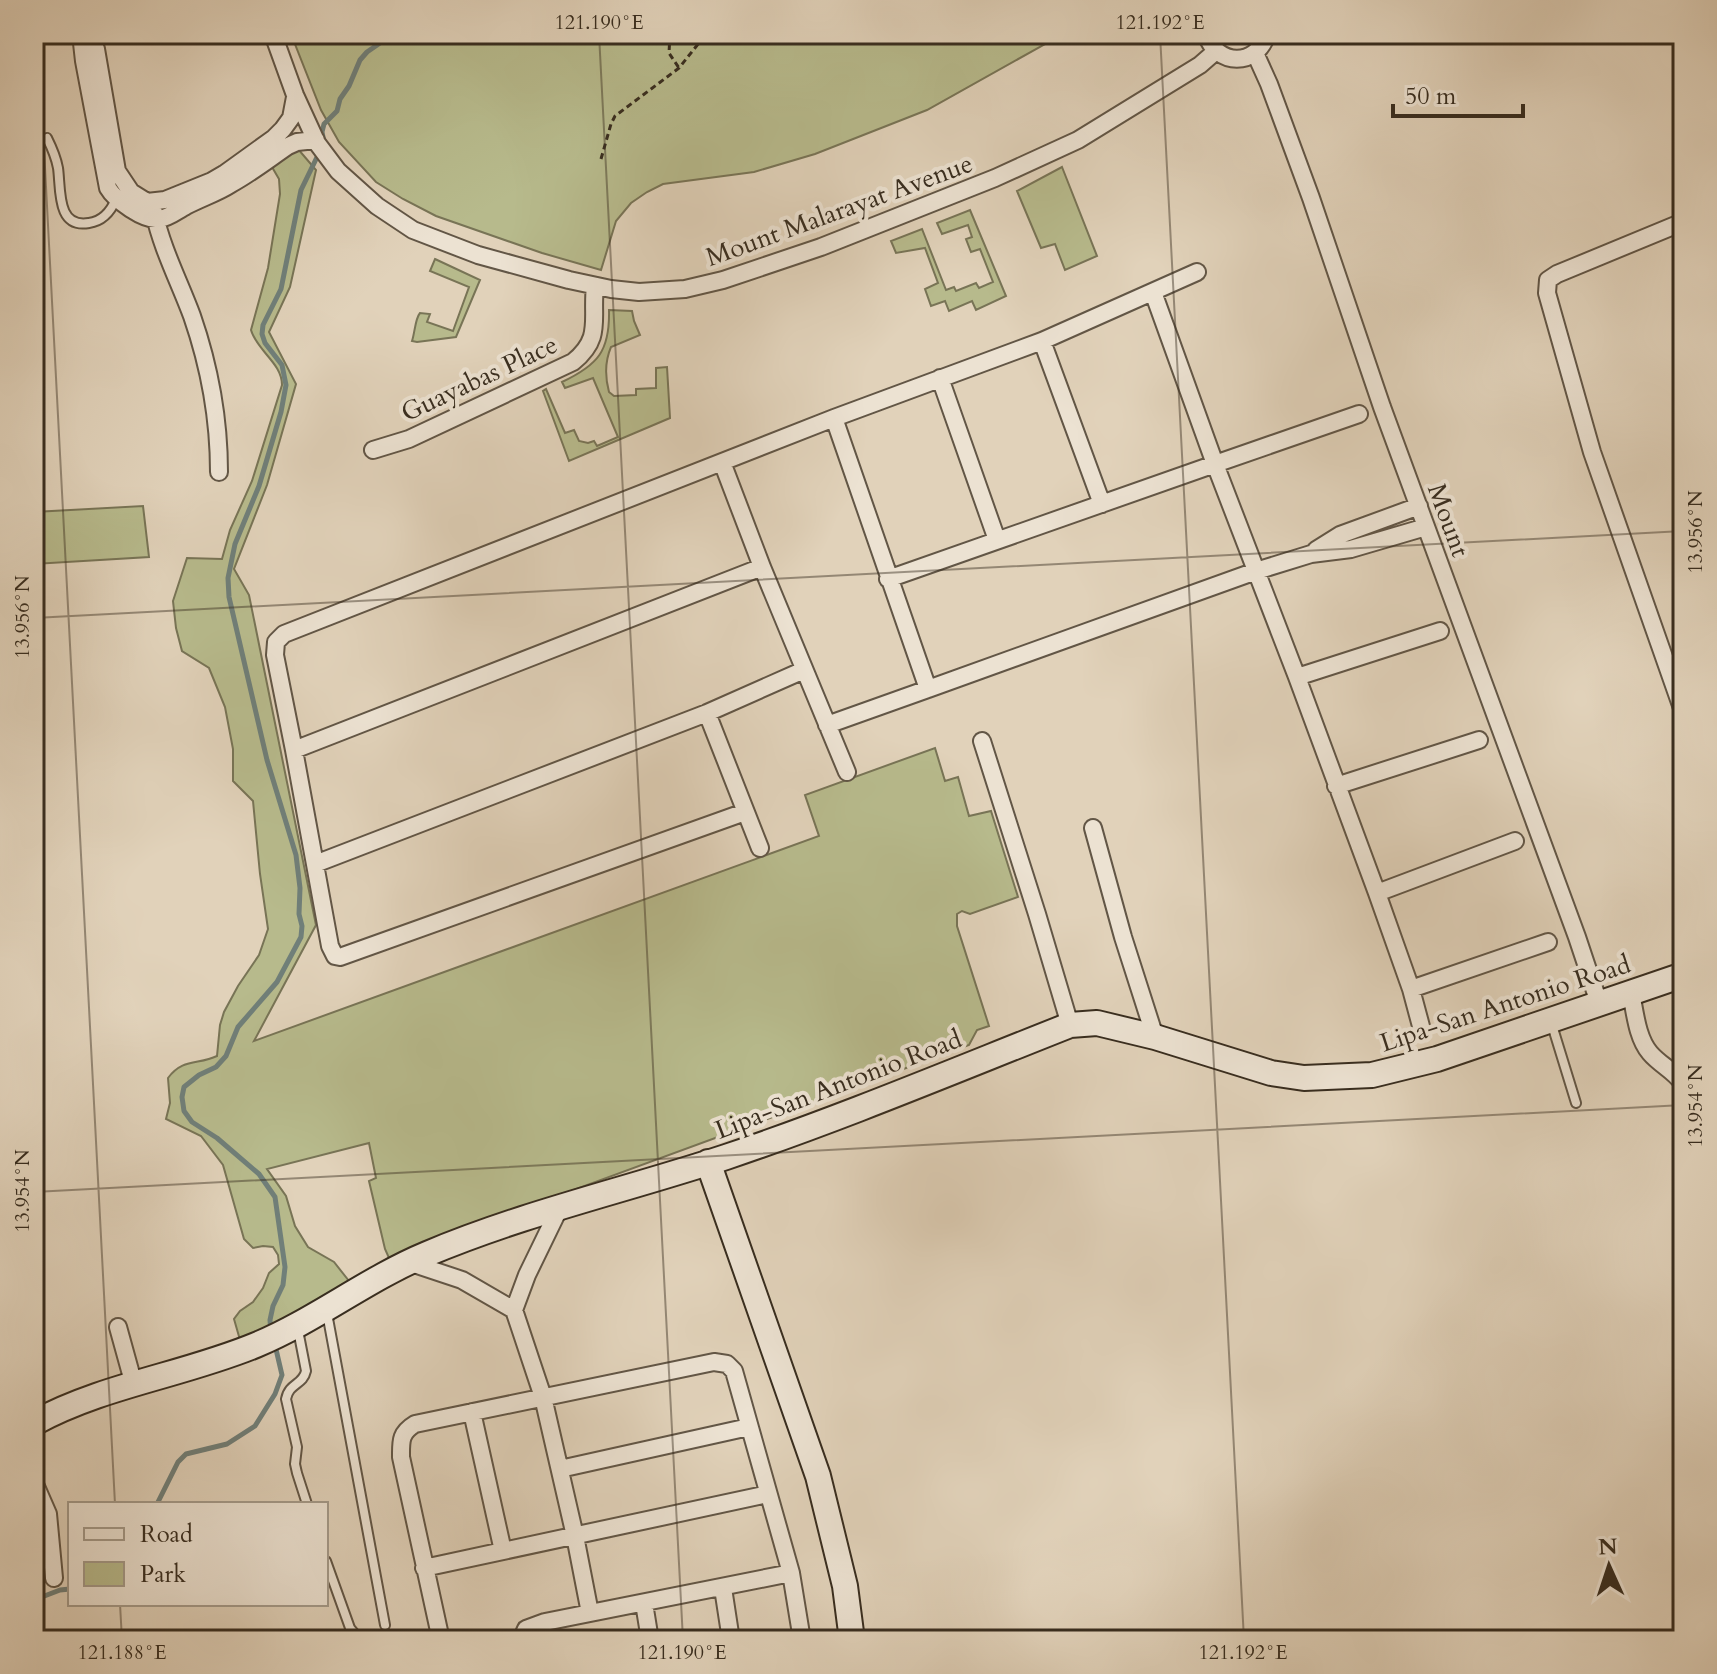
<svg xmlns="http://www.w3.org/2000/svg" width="1717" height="1674" font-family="Cardo,serif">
<rect width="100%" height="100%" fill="#e1d2ba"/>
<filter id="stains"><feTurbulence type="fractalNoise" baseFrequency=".0025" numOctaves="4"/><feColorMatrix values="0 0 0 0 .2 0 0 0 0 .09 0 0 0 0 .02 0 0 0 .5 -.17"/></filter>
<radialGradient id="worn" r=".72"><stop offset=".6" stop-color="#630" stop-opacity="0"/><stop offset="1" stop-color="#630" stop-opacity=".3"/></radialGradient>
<path fill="#b7ba8c" stroke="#787456" stroke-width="2" d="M291,34H1063L927,110L815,154L754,172L663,184L647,192L631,203L616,221L601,270L542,253L436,216L403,199L376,182L339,142L321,110Z
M298,149L316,170L290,287L269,332L296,384L267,485L234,569L249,595L316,925L254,1041L819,836L805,795L935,748L945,781L958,777L969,816L991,811L1018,897L970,914L962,911L957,914V926L989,1026L977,1030L969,1045L467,1229L393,1260L389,1258L385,1249L369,1181L376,1178L369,1143L267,1169L286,1196L295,1226L308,1247L334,1262L349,1281L293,1318L240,1340L234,1319L240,1311L253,1302L263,1288L269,1273L279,1264L278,1255L273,1247L263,1246L253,1248L244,1239L223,1165L201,1136L166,1119L170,1103L168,1078C183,1058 198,1065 217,1056L220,1025L224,1012L238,986L259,955L268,929L260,874L253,801L233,781V749L225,707L209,668L182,651L176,628L173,601L187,558L222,559L230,530L252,481L282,385C282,363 257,351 251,330L268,268L280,194L279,179L272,167Z
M1062,167L1097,256L1065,270L1055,244L1041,248L1017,191Z
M970,210L1006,296L976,310L972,301L949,311L945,301L931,306L925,289L938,283L925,248L896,253L891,241L922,229L946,290L954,287L956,291L976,283L979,288L993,282L980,249L971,252L966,239L972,237L968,225L942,234L937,223Z
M435,259L480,280L456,337L417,342L412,341C415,332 415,319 420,313L430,314L427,322L453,331L469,287L430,271Z
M609,310L632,311L634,321L640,335L611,347C605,361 605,377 609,392L614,396L636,395V389L656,388V368L667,367L670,418L569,461L543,391L546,389L565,433L574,430L579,441L588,443L594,441L597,446L618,437L593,378L565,388L562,382C598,365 610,351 609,310Z
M143,506L149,557L34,564V512Z"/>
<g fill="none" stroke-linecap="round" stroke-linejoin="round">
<path stroke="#707f79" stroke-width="5" d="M324,142L322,132L324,124L337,111L340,99L349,86L360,60L367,52L393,34
M271,1332L270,1320L273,1306L283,1285L285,1267L275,1197L259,1174L217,1138L192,1122L184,1111L182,1097L184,1087L199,1075L216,1067L226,1056L238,1027L277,982L301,937L302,926L299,914L300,888L296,855L267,760L229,597L228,578L235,544L259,486L281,412L286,385L282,365L265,343L262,334L263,325L281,289L301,190L320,151
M157,1504L178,1462L186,1454L227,1444L255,1426L275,1394L282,1375L275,1345
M34,1600L60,1590L70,1589
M34,1633L37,1638L48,1640"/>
<defs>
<path id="lane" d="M47,138C52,148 56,157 58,168C61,188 56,229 89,223C103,221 111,211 116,199
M1552,1025L1576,1103
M327,1313L385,1625
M298,1330L306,1371C303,1385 289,1383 286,1399L297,1447L295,1464L297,1473L307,1504
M326,1561L350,1628L355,1634L368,1640"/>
<path id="street" d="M81,34L84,61L108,188C115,200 144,221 159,219C169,218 178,210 186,206C201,198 217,193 231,184C251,173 269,159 288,146L297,142L316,140
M87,34L96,49L117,171L131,192L147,202L165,200L212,181L224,174L274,138L283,129L291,118L295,97
M273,34L295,95L317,143L338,171L377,206L413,230L478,255L569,280L611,289L639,292L685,289L723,280L821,247L995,178L1078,140L1200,65L1216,51
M1206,34C1217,67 1257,67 1267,34
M34,37L41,34
M1255,53L1269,84L1311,198L1382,407L1577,937L1599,1003
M154,212C162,249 179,281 192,316C210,368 219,417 219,472
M1683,222L1557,274L1548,280L1547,293L1592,452L1683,711
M1042,341L1102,504
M940,378L997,540
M1359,414L1215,464L1297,677L1377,893L1411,989L1422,1030
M373,450L409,439L573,362C603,338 591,319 595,286
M722,462L762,567L847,772
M1316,550L1340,535L1419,506
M888,579L1215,464L1153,292
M1297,677L1440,631
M928,689L1256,571L1311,554L1351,549L1426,527
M707,713L804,670
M827,725L928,689L834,418
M982,741L1037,914L1070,1025
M294,750L275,655L276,642L284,634L834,418L1042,341L1197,272
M1336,786L1479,740
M745,812L340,957L335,956L330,946L294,750L762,567
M1093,828L1123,937L1155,1037
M315,864L707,713L760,848
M1377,893L1515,841
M1411,989L1548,942
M1631,993C1635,1012 1637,1038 1650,1053C1660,1065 1675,1071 1683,1084
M560,1207L527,1275L514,1310L543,1397L575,1536L590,1613
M408,1262L462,1280L514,1310
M118,1327L134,1385
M472,1412L503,1551
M560,1469L749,1427
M34,1482L48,1514L54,1578
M424,1568L768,1494
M723,1588L731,1640
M644,1603L650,1640
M441,1640L401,1457C401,1441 400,1433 415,1424L714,1362L727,1364L734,1371L791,1573L802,1640
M521,1640L526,1629L545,1622L791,1573"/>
<path id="secondary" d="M708,1162L818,1476L845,1586L852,1640
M34,1423C103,1385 184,1375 256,1345C316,1320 367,1279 427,1254C524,1213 626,1190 726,1157C842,1118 956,1070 1070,1025L1097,1023L1155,1037L1271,1073L1304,1078L1372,1075L1437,1059L1683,975"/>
</defs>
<use href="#lane" stroke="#625646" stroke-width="12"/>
<use href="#street" stroke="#625646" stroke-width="20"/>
<use href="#secondary" stroke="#382d1f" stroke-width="28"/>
<path stroke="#382d1f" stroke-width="3" stroke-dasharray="6 4" stroke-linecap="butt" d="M670,34L669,53L679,68
M601,159L611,124L615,116L679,68L706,34"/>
<use href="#lane" stroke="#ece2d2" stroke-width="8"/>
<use href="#street" stroke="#ece2d2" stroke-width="16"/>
<use href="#secondary" stroke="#ece2d2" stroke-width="24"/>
</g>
<path fill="none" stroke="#382d1f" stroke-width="2" stroke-opacity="0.45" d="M38,34L115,1504M599,34L683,1640M1160,34L1244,1640M34,43L215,34M34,618L1683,531M34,1192L1683,1105M120,1604L122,1640"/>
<g text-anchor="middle" stroke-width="8" stroke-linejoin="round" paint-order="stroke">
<g font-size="26" fill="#382d1f" stroke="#ece2d2">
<text transform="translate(839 210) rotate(-20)" y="9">Mount Malarayat Avenue</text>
<text transform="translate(479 378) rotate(-25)" y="9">Guayabas Place</text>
<text transform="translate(1449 520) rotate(70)" y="9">Mount</text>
<text transform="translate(1505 1003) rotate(-18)" y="9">Lipa-San Antonio Road</text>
<text transform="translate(838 1084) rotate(-21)" y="9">Lipa-San Antonio Road</text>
</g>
</g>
<rect width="1717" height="1674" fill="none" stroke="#e1d2ba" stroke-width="88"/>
<rect x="68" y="1502" width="260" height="104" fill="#ece2d2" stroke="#a49a8a" stroke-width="2"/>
<rect x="84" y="1528" width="40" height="12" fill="#ece2d2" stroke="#a49a8a" stroke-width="2"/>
<text x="140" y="1542" font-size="24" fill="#382d1f">Road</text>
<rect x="84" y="1562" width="40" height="24" fill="#b7ba8c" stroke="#a49a8a" stroke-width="2"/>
<text x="140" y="1582" font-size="24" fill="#382d1f">Park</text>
<g transform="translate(1609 1566) rotate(357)" stroke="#ece2d2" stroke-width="6" paint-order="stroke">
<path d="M0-6L14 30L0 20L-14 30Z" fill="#382d1f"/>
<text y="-12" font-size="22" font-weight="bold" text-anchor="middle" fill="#382d1f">N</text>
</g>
<path d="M1393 104v12h130v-12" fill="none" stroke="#382d1f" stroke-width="4"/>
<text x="1405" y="104" font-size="24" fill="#382d1f" stroke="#ece2d2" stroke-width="6" paint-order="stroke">50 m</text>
<rect x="44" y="44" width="1629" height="1586" fill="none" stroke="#382d1f" stroke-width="3"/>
<g font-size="20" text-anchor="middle" fill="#382d1f">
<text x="599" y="29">121.190°E</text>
<text x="1160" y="29">121.192°E</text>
<text transform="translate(1695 532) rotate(-90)" y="7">13.956°N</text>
<text transform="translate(22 617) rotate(-90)" y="7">13.956°N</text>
<text transform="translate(1695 1106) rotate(-90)" y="7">13.954°N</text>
<text transform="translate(22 1191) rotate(-90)" y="7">13.954°N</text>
<text x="122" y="1659">121.188°E</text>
<text x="682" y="1659">121.190°E</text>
<text x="1243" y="1659">121.192°E</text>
</g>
<rect width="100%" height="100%" filter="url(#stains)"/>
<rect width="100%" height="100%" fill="url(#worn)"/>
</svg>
